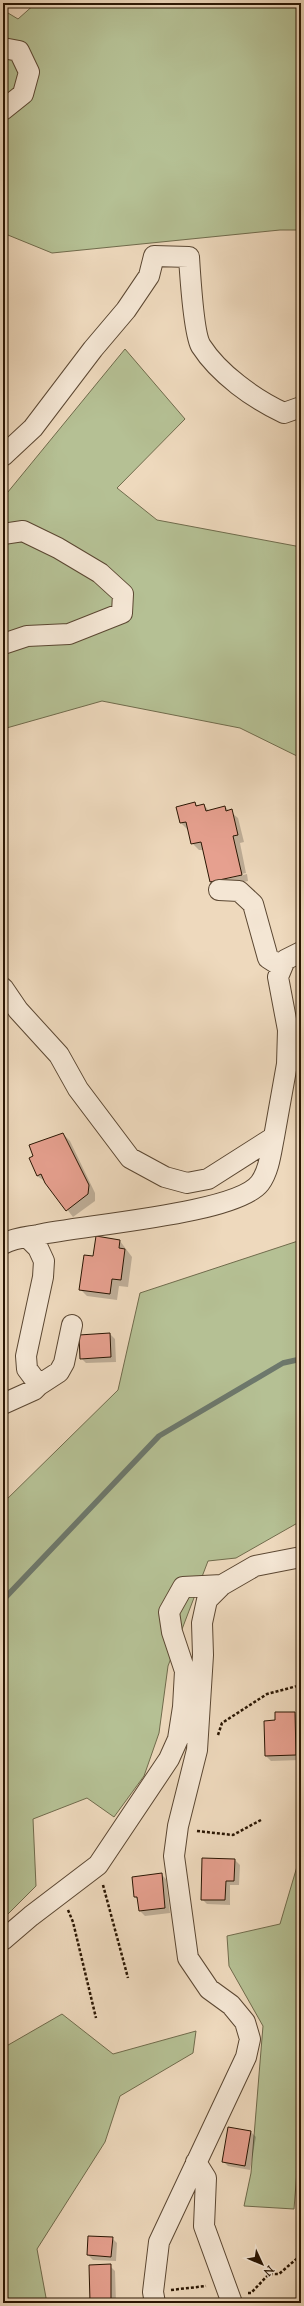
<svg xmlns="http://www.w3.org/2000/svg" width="304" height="2306" font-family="'Sorts Mill Goudy',serif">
<rect width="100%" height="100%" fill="#eed9bd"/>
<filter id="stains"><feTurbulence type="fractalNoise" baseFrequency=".005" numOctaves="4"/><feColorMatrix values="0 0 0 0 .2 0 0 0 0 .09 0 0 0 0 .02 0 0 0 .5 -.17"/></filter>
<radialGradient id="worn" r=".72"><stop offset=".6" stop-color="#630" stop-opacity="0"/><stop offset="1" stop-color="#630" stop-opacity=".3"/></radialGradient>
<path fill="#b5c094" stroke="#706b4c" d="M36,3H301V230H280L52,253L3,233V10L18,19Z
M125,349L185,419L117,488L157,520L301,547V758L240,728L102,701L3,729V498Z
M301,1240V1521L236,1558L208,1561L168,1666L159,1733L144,1776L114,1817L87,1798L33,1819L36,1886L3,1919V1503L118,1390L140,1293Z
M301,1853V2120L294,2209L244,2206L251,2173L263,2026L229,1966L227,1936L280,1924Z
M62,2014L113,2054L196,2031L193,2053L120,2096L105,2142L37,2249L47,2303H3V2167H5L3,2048Z"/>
<path fill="#0003" d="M195,803L198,807L204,805L209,811L225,807L238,818L244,842L240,843L246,873L214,880V882L247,874L248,881L218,888L211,882L203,850H199L192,843L188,830L181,823Z
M63,1134L70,1141L95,1193V1201L73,1217L46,1182L37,1176Z
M97,1238L120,1241L132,1257L128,1287L119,1286L117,1300L87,1296L80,1289L94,1257Z
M110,1334L115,1339L116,1362L86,1363L81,1358L80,1336Z
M294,1713L299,1718L300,1760L271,1761L266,1756L276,1721Z
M235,1860L240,1865L239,1885H230V1905L207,1904L202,1899Z
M161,1874L166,1879L170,1913L145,1916L140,1911L138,1900L135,1897Z
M251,2132L256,2137L250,2170L228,2166L223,2161Z
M112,2238L117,2243L116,2261L93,2260L88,2255Z
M110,2266L115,2271L116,2303H92Z"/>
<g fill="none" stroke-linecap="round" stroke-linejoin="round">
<path stroke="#6d786c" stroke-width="5.5" d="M3,1600L159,1436L283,1363L301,1359"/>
</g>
<path fill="#e6a08f" stroke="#2a1603" d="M195,802L196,806L204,804L206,811L225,806L226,811L232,809L238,835L233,836L242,875L210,882L201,842L191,844L186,822L180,823L176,807Z
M63,1133L89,1185L88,1194L66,1211L45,1183L41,1174L37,1176L29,1158L33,1156L29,1145Z
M96,1236L120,1240L119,1248L125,1249L121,1280L112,1279L110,1294L79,1290L84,1255L93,1256Z
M110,1333L111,1357L80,1359L79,1335Z
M275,1712H295L296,1755L265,1756L264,1721L275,1720Z
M202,1858L235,1859L234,1881H226L225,1900H201Z
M162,1873L165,1908L139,1911L137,1897H134L132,1877Z
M228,2127L251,2131L245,2166L222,2162Z
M88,2236L113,2237L111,2257L87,2255Z
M111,2264V2302H90L89,2265Z"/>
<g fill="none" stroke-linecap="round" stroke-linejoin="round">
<defs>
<path id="minor" d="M3,48L19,51L29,72L23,94L3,110
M3,456L33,428L93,349L126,310L149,276L154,256L189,257C190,273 194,335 201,346C219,374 254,399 284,413L301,407
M3,534L23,531L58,548L100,573L123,594L122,613L69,634L27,636L3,644
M219,890L239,891L253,904L268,958L282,967
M3,988L18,1010L59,1055L78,1089L130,1158L165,1177L187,1183L208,1179L274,1137L287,1064L288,1030L278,977L285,960L301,952
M3,1244C13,1238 27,1237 38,1235C82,1225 237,1214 260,1183C269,1171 271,1152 274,1137
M39,1385L59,1372L64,1363L72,1325
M3,1404L34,1390L39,1385L27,1369L26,1356L43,1277L44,1261L38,1248L27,1237
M3,1940L31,1916L98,1865L169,1759L178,1739L183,1707L185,1671L172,1632L169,1612L183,1587L222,1585
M196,2162L206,2178L204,2226L232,2303
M155,2303L153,2292L159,2242L246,2057L250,2039L245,2022L231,2005L209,1989L188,1958L174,1856L178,1826L197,1750L203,1655L202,1623L207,1600L222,1585L255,1566L301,1557"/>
</defs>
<use href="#minor" stroke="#5b4732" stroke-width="22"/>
<path stroke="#2a1603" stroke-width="2.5" stroke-dasharray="3 2" stroke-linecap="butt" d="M218,1735L222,1723L267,1694L301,1685
M197,1831L233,1835L261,1820
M103,1885L128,1978
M68,1910L73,1922L96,2018
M171,2290L206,2286
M248,2293H251L269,2274H279L301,2255
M85,2299L87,2303"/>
<use href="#minor" stroke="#f4e6d4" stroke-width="20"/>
</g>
<rect width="304" height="2306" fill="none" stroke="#eed9bd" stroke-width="16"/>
<rect x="4" y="4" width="296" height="2298" fill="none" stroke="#2a1603" stroke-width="2"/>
<rect x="8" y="8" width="288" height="2290" fill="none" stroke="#2a1603"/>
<g transform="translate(262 2264) rotate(134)" stroke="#f4e6d4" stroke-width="3" paint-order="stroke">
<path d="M0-3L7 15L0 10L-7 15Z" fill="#2a1603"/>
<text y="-6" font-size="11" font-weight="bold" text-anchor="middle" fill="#2a1603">N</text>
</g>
<rect width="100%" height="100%" filter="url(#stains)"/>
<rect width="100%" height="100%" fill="url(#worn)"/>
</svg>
